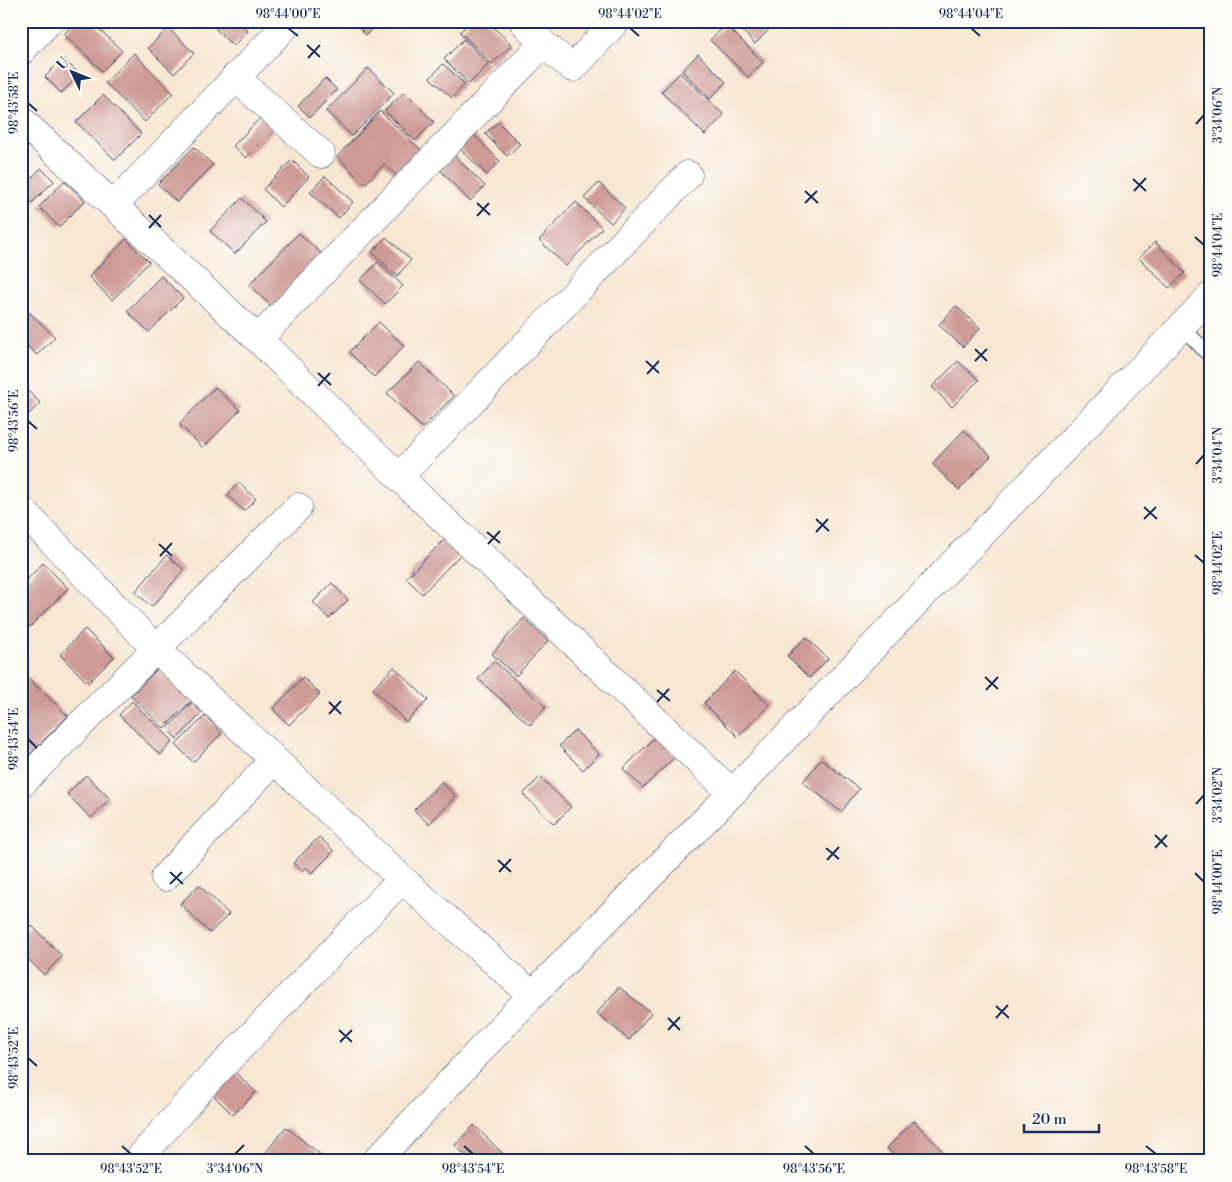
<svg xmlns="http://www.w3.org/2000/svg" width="1232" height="1182" font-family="'Libre Bodoni',serif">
<rect width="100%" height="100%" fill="#fdfcf7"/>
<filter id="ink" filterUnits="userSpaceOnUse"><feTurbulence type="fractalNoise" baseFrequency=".02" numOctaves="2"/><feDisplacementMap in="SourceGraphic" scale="10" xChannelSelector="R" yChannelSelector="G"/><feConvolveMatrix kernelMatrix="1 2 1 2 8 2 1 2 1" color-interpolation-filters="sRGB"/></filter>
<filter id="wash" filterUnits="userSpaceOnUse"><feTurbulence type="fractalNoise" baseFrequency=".0096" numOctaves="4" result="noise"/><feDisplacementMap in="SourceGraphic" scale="20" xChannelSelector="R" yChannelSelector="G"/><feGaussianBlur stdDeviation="1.12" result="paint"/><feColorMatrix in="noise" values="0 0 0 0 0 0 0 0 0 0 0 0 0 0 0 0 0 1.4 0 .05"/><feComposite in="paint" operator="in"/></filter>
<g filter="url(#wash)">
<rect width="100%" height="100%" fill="#f7e6d1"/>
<g id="blocks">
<path fill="#cd9a95" d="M76,21H91L122,51L102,71L64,34Z
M208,21H238L248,31L233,46Z
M352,21H379L366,35Z
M471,21H487L512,45L492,64L460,32Z
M733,21H777L755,44Z
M726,25L763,62L748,77L710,40Z
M168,28L194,53L174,74L148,48Z
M464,39L489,64L469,84L444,59Z
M134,53L173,93L145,122L105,83Z
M698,54L726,82L710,99L682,71Z
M63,58L80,75L61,93L45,77Z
M443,64L465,84L452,98L430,78Z
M368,68L394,93L352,136L326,111Z
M680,73L724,115L705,135L661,92Z
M325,78L337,90L310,117L298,106Z
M404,92L434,122L415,141L385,111Z
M103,95L141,134L115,160L76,122Z
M380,111L421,150L397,176L384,164L365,184L337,157Z
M265,113L278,126L246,158L233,146Z
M498,122L520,144L507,156L485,134Z
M472,133L500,161L487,175L458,147Z
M194,147L213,165L177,202L158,184Z
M454,155L485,186L470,201L440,170Z
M292,160L309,177L281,207L263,189Z
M41,168L54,181L30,205L21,197V189Z
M325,176L353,202L339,218L310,192Z
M64,181L85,201L59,227L39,207Z
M599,183L625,208L611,223L584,198Z
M242,198L266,222L235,254L210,231Z
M576,202L602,228L566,266L539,240Z
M299,233L324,256L273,308L249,285Z
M386,237L411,260L397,276L372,252Z
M126,239L149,262L112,300L89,277Z
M1155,242L1185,273L1169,288L1139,258Z
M378,262L403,286L385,304L360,280Z
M161,276L183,298L149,332L127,311Z
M956,306L980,328L963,347L939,325Z
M29,312L55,337L37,355L21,340V320Z
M379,322L404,346L374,377L349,352Z
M958,361L979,380L952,407L932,387Z
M419,362L454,396L422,428L387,393Z
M21,384L40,403L21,422Z
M215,387L240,410L203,448L179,424Z
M964,430L991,456L959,490L932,464Z
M239,483L256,499L244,511L227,495Z
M447,537L462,553L422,594L406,578Z
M167,555L184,570L152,607L135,592Z
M43,563L68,588L30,627L21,619V586Z
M332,583L348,600L329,619L313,602Z
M524,618L548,641L516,676L492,654Z
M85,629L114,657L88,683L60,655Z
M806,637L828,659L809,678L787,656Z
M494,661L546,707L530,725L478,679Z
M394,667L428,700L406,722L373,689Z
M158,668L191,701L164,728L131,696Z
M735,671L769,705L738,737L704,703Z
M23,673L68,716L28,756L21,750V675Z
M303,677L320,694L289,725L273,709Z
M132,701L173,741L160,755L119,715Z
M191,703L202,713L177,739L167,729Z
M205,716L222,733L193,762L176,745Z
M575,730L599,754L583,770L559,746Z
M655,737L675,757L643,788L623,769Z
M821,759L859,789L841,812L803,782Z
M86,775L110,799L91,818L67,794Z
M540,777L571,807L554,824L523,794Z
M441,782L456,796L429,824L414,810Z
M319,837L334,851L312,873L306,867L302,871L293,863Z
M199,885L229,914L210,933L180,904Z
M31,925L62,956L44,975L21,952V935Z
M619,987L651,1013L629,1040L597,1013Z
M233,1070L256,1092L233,1115L211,1093Z
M914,1121L952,1161H900L887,1148Z
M474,1125L510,1161H471L455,1145Z
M286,1127L322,1156L318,1161H267L262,1157Z"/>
</g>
</g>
<g filter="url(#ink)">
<use href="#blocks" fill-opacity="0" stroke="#3c4a6f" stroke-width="1"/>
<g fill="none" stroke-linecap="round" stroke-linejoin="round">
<defs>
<path id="service" d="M1181,326L1211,357"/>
<path id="minor" d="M523,21L543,44L573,68L616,21
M21,51L49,21
M235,77L321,154
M21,120L258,339L399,477L732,793
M114,205L290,21
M258,339L543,44
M399,477L688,175
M21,509L156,649L402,879L532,995L376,1161
M21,784L298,507
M165,877L274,760
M532,995L732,793L1211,296
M137,1161L203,1086L402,879"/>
</defs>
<use href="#service" stroke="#3c4a6f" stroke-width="16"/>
<use href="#minor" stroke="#3c4a6f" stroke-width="29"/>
<use href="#service" stroke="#fff" stroke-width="14"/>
<use href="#minor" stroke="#fff" stroke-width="28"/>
</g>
</g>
<path fill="none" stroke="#1b2f5e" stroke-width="2" d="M288,28L298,36M630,28L639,36M971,28L980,36M307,45L320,57M308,58L320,45M28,103L37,111M1196,124L1204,115M1133,179L1146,191M805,191L818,203M1134,191L1146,178M477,203L490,215M805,203L817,191M149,215L161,227M477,216L489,203M149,228L161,215M1195,237L1204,245M975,349L987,361M646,361L659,373M975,361L987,349M318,373L331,385M647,374L659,361M318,386L330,373M28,421L37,429M1196,464L1204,455M1144,507L1157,519M816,519L829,531M1144,519L1156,507M487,532L500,543M816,532L828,519M159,544L172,556M488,544L500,531M1195,555L1204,563M160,556L172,543M985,677L998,689M657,690L670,701M986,690L998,677M329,702L341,714M657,702L669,689M329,714L341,701M28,739L37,748M1196,804L1204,795M1155,835L1167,847M826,848L839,859M1155,848L1167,835M498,860L511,872M827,860L839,847M170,872L183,884M499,872L511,859M1195,873L1204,882M170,884L182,872M996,1006L1009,1018M668,1018L680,1030M996,1018L1008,1005M339,1030L352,1042M668,1030L680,1017M340,1042L352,1030M28,1058L37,1066M122,1146L131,1154M464,1146L473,1154M805,1146L814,1154M1146,1146L1156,1154M235,1154L244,1145"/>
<rect width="1232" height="1182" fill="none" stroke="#fdfcf7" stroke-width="55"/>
<g transform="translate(72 72) rotate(313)" stroke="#fdfcf7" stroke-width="4" paint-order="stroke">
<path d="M0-4L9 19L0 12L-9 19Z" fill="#1b2f5e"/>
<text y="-8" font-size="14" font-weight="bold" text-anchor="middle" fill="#1b2f5e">U</text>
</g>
<path d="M1024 1124v8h75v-8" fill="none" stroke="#1b2f5e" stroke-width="2.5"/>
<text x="1032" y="1124" font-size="15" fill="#1b2f5e" stroke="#fdfcf7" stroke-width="4" paint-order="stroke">20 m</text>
<rect x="28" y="28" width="1176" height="1126" fill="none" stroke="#1b2f5e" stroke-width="2"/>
<g font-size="12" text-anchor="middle" fill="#1b2f5e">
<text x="288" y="18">98°44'00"E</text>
<text x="630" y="18">98°44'02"E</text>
<text x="971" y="18">98°44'04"E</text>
<text transform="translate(14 103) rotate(-90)" y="4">98°43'58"E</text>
<text transform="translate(1218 115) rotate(-90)" y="4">3°34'06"N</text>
<text transform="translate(1218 245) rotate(-90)" y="4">98°44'04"E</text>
<text transform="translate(14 421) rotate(-90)" y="4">98°43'56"E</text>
<text transform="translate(1218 455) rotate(-90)" y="4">3°34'04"N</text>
<text transform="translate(1218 563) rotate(-90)" y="4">98°44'02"E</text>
<text transform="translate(14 739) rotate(-90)" y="4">98°43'54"E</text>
<text transform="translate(1218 795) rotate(-90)" y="4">3°34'02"N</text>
<text transform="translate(1218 882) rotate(-90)" y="4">98°44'00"E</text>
<text transform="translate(14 1058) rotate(-90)" y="4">98°43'52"E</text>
<text x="131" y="1173">98°43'52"E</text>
<text x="235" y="1173">3°34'06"N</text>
<text x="473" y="1173">98°43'54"E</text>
<text x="814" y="1173">98°43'56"E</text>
<text x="1156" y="1173">98°43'58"E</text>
</g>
</svg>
